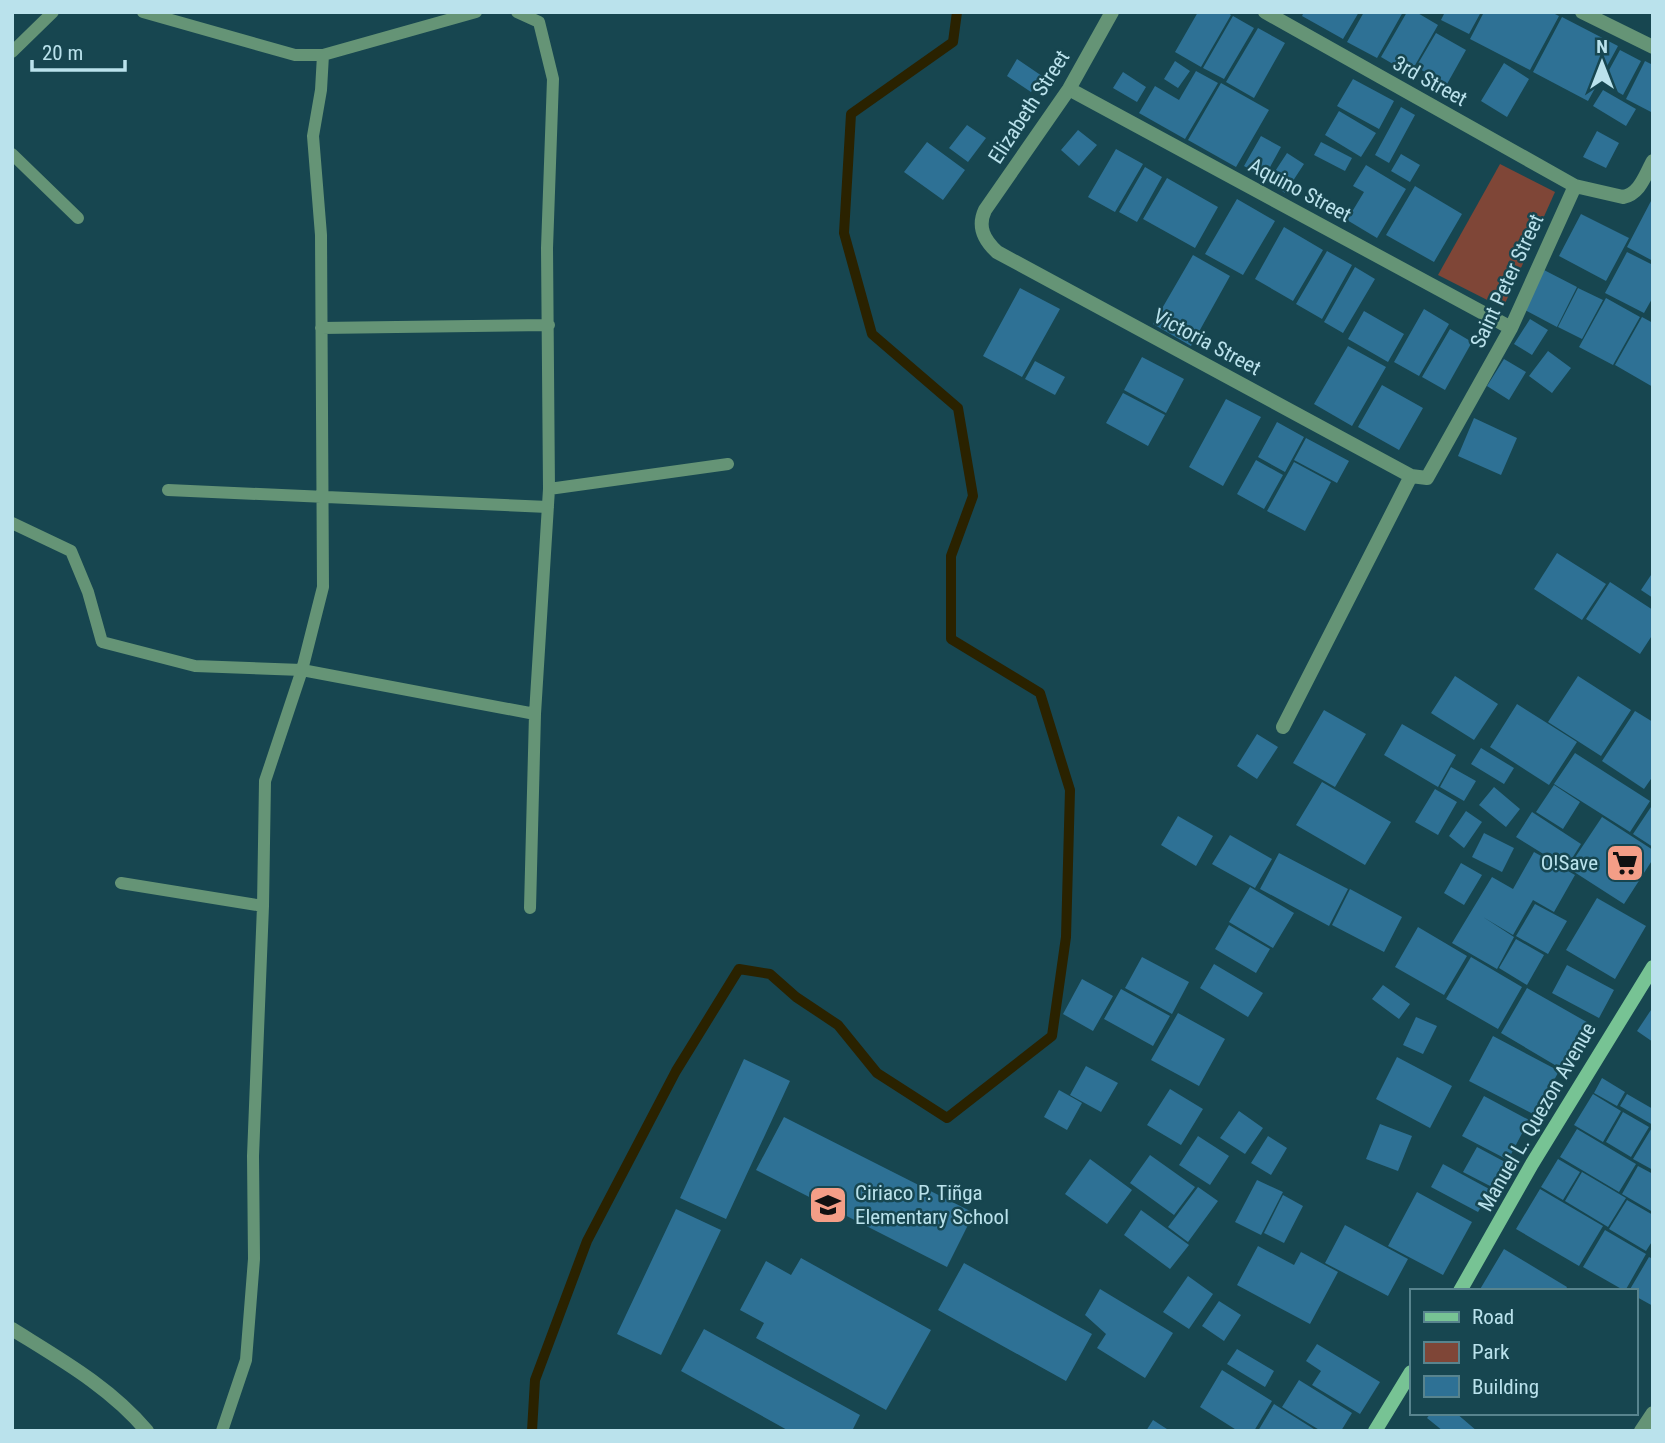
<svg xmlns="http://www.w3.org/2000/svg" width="1665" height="1443" font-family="'Roboto Condensed',sans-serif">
<rect width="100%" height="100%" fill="#174650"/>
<path fill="#7f4637" d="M1500,164L1555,192L1503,308L1438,275Z"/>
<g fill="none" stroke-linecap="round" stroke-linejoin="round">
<path stroke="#2a2200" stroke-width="10" d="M532,1431L535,1380L587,1241L676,1071L739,969L770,974L796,997L838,1025L877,1073L947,1118L1052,1036L1066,937L1070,790L1040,693L951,639V556L973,496L958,408L872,334L844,233L851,114L953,42L957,12"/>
</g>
<path fill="#2e7195" d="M1198,12H1227L1231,15L1201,67L1175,52Z
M1304,12H1359L1343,39L1302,16Z
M1364,12H1403L1377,58L1347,42Z
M1407,12H1416L1438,25L1410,74L1381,57Z
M1445,12H1481L1469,34L1441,20Z
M1484,12H1551L1559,16L1530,70L1470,39Z
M1233,16L1254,28L1224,79L1203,68Z
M1562,17L1618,46L1588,101L1533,72Z
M1258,28L1285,43L1254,98L1226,82Z
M1436,33L1466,50L1447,84L1416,67Z
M1620,50L1641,61L1623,95L1602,83Z
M1017,59L1042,76L1031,92L1007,76Z
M1175,61L1190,71L1178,88L1164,79Z
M1645,61L1653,65V113L1626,99Z
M1504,63L1529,79L1507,117L1481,101Z
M1196,71L1218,83L1185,139L1139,113L1155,86L1179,100Z
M1123,72L1146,87L1137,102L1113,88Z
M1353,79L1394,101L1379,129L1337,106Z
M1221,83L1269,110L1236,167L1188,140Z
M1603,90L1636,109L1626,126L1593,106Z
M1401,107L1415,115L1389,163L1375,155Z
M1339,111L1376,133L1361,157L1325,135Z
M967,125L986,138L968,162L949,148Z
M1078,130L1097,145L1079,166L1061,150Z
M1597,131L1619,143L1606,168L1583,157Z
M1261,136L1281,147L1264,178L1244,166Z
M927,142L965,170L943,200L904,172Z
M1321,142L1352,158L1345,171L1314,155Z
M1116,149L1143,164L1115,212L1088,197Z
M1287,153L1304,164L1285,193L1268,182Z
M1401,154L1420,165L1410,182L1391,171Z
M1366,165L1406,189L1377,238L1347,220L1364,192L1353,186Z
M1145,167L1162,177L1137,222L1119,212Z
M1167,178L1218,207L1195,248L1143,219Z
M1415,186L1462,214L1434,262L1386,235Z
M1237,199L1275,221L1243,275L1205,254Z
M1651,201L1653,202V261L1627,247Z
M1581,214L1629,238L1606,281L1559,256Z
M1284,227L1323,250L1293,301L1255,279Z
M1327,251L1352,265L1322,319L1296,304Z
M1627,252L1653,265V297L1644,313L1605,293Z
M1193,255L1230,276L1191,346L1153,324Z
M1355,267L1375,279L1343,333L1324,322Z
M1544,270L1577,287L1557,327L1523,309Z
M1020,288L1060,309L1022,377L983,356Z
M1578,288L1603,300L1582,339L1558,327Z
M1606,298L1640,317L1613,365L1579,347Z
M1424,309L1449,324L1419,376L1394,362Z
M1364,311L1404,334L1388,362L1348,339Z
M1642,317L1653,323V387L1615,365Z
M1530,319L1548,330L1532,355L1514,344Z
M1450,329L1472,342L1445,390L1422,377Z
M1348,346L1386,367L1352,426L1314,404Z
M1548,351L1571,368L1552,393L1529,376Z
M1142,357L1184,379L1166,413L1124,390Z
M1504,359L1526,372L1509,400L1487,386Z
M1035,361L1065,377L1055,395L1025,379Z
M1382,385L1423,408L1399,450L1358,427Z
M1123,393L1165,415L1148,446L1106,423Z
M1226,399L1261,417L1223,486L1189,467Z
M1474,418L1517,438L1501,475L1458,456Z
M1277,422L1304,437L1285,472L1258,457Z
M1306,438L1349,461L1337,483L1294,460Z
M1256,460L1283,475L1264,509L1237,494Z
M1294,462L1331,482L1305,531L1267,511Z
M1557,553L1606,584L1582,620L1534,589Z
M1653,572V598L1641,590Z
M1610,582L1653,610V634L1640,654L1586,619Z
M1455,676L1498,704L1474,740L1431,713Z
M1578,676L1631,710L1601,756L1548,722Z
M1517,704L1577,742L1549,785L1490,747Z
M1324,710L1366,734L1335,787L1293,763Z
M1635,711L1653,722V776L1644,789L1602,761Z
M1402,724L1456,755L1438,787L1384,755Z
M1257,734L1278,747L1257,779L1237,766Z
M1481,748L1514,768L1504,784L1471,764Z
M1575,753L1650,801L1630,832L1554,784Z
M1451,767L1476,781L1464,801L1440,787Z
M1322,782L1391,822L1365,865L1296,825Z
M1554,785L1580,802L1563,829L1536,812Z
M1494,787L1520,809L1506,827L1479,805Z
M1435,789L1457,802L1438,835L1415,822Z
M1653,804V847L1633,834Z
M1466,811L1482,822L1464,848L1449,836Z
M1532,812L1581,844L1566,868L1516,837Z
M1178,816L1213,836L1196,866L1161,845Z
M1602,817L1653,850V859L1624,904L1568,868Z
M1484,833L1514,848L1502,872L1472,857Z
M1230,835L1272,859L1255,888L1212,864Z
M1534,852L1575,875L1554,912L1533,900L1513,935L1483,917L1514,937L1497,969L1452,943L1492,877L1513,889Z
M1279,853L1348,889L1329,926L1260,889Z
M1461,863L1482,875L1464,905L1444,893Z
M1250,887L1294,913L1273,948L1229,922Z
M1350,889L1402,917L1384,952L1332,925Z
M1597,898L1646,926L1615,979L1566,950Z
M1535,904L1567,921L1548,954L1516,936Z
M1229,925L1270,949L1256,973L1215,949Z
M1418,927L1467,956L1444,995L1395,967Z
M1516,939L1544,955L1527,985L1499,968Z
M1142,957L1189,982L1172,1014L1125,988Z
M1471,957L1522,987L1498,1029L1446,999Z
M1214,964L1263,993L1248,1017L1200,988Z
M1567,965L1614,990L1599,1018L1552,993Z
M1082,979L1113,996L1093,1031L1063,1014Z
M1383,985L1410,1004L1399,1019L1372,999Z
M1527,988L1592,1025L1565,1071L1501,1033Z
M1121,989L1170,1016L1153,1046L1104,1019Z
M1653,1007V1042L1637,1031Z
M1178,1013L1225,1039L1199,1086L1151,1060Z
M1416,1017L1437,1026L1423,1054L1403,1045Z
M1493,1036L1559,1071L1535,1115L1469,1081Z
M1397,1057L1452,1086L1430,1128L1376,1099Z
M744,1059L790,1081L726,1219L680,1198Z
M1086,1066L1118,1083L1101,1112L1070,1095Z
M1602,1078L1625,1092L1617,1106L1594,1093Z
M1170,1089L1203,1109L1181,1145L1147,1125Z
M1059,1090L1082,1103L1067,1130L1044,1117Z
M1593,1094L1621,1111L1603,1142L1574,1125Z
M1627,1094L1653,1109V1125L1620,1106Z
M1484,1096L1529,1120L1508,1160L1462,1136Z
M1239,1111L1263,1128L1245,1154L1220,1138Z
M1623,1112L1649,1127L1631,1157L1606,1142Z
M784,1117L974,1213L947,1267L756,1170Z
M1380,1124L1412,1136L1398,1171L1366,1159Z
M1653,1126V1170L1633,1159Z
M1577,1129L1636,1164L1619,1192L1560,1157Z
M1198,1136L1229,1156L1210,1185L1179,1165Z
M1268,1136L1287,1148L1271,1175L1251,1163Z
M1477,1147L1505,1162L1492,1187L1463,1172Z
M1150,1155L1195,1187L1174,1215L1130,1183Z
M1090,1159L1132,1190L1107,1224L1065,1194Z
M1558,1159L1580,1172L1563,1200L1541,1187Z
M1443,1164L1491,1190L1478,1212L1431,1187Z
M1638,1166L1653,1174V1212L1622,1194Z
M1582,1172L1626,1198L1608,1227L1565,1201Z
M1257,1180L1283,1192L1261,1235L1235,1222Z
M1198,1187L1218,1201L1188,1242L1168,1227Z
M1540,1189L1603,1226L1579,1266L1516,1229Z
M1417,1192L1472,1222L1443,1275L1388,1246Z
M1283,1195L1303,1206L1284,1243L1264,1233Z
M1627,1200L1653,1215V1240L1646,1251L1609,1229Z
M676,1209L721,1230L661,1355L617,1334Z
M1141,1210L1189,1245L1170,1269L1124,1235Z
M1345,1225L1408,1259L1388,1296L1325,1263Z
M1605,1230L1646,1254L1625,1291L1583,1267Z
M1258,1246L1294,1265L1301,1252L1338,1272L1310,1324L1237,1285Z
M1504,1249L1567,1287L1565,1291H1479Z
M1649,1257L1653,1259V1306L1635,1296V1291H1629Z
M801,1258L931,1330L886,1410L756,1338L764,1323L740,1310L766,1261L791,1275Z
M964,1263L1092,1334L1066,1381L938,1310Z
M1188,1276L1213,1294L1189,1329L1163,1312Z
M1100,1289L1173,1333L1145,1378L1097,1348L1106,1334L1085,1315Z
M1219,1301L1241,1315L1224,1341L1202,1326Z
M704,1329L860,1415L852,1431H789L681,1371Z
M1317,1344L1380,1382L1360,1414L1312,1385L1321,1371L1306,1361Z
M1237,1349L1274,1371L1265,1387L1227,1364Z
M1222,1370L1272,1401L1254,1431H1238L1200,1407Z
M1299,1380L1352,1413L1341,1431H1321L1282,1407Z
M1274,1404L1317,1431H1258Z
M1431,1413H1456L1477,1431H1443L1427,1418Z
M1153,1420L1170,1431H1146Z"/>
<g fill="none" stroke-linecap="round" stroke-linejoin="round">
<path stroke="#659476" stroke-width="12" d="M143,12L295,55H323L321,90L313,136L321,235L323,587L302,670L265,781L263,906L253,1156L254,1259L246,1360L222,1431
M517,12L539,22L553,79L547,248L549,489L535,714L530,908
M12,52L53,12
M323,55L476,12
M12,154L78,218
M321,328L549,325
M549,489L728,464
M168,490L548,507
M12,523L71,551L88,592L102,642L195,666L302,670L535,714
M121,883L263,906"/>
<path stroke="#659476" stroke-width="14" d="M1112,12L1069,89L985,210C977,227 984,240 997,252L1411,476L1427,478L1511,328L1575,186L1623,197C1640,194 1645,175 1653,161
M1265,12L1575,186
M1582,12L1653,47
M1069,89L1511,328
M1283,727L1411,476
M1641,1431L1653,1413"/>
<path stroke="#659476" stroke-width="14" d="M12,1329C60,1359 110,1387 147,1431"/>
<path stroke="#77c394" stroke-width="14" d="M1460,1291L1532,1164L1653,967
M1375,1431L1411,1372"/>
</g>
<defs>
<symbol id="supermarket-square" viewBox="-11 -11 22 22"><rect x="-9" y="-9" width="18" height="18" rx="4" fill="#f49e87" stroke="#174650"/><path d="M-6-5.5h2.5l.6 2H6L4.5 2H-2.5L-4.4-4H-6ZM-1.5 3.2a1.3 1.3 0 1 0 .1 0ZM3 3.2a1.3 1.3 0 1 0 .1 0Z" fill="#111"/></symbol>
<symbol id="school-square" viewBox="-11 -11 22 22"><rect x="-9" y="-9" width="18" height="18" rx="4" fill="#f49e87" stroke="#174650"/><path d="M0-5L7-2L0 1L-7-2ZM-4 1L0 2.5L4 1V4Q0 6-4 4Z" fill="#111"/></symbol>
</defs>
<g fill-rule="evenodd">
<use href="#supermarket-square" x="1603" y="841" width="44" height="44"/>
<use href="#school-square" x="806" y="1183" width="44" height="44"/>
</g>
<g text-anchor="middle" stroke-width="5" stroke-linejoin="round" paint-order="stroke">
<g font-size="21" fill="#bae2ec" stroke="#174650">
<text transform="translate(1430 81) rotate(29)" y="7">3rd Street</text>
<text transform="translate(1029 107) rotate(-57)" y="7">Elizabeth Street</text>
<text transform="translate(1300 190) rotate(28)" y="7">Aquino Street</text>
<text transform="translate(1507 281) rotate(-65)" y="7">Saint Peter Street</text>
<text transform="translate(1207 342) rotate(28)" y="7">Victoria Street</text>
<text transform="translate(1537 1117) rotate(-60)" y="7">Manuel L. Quezon Avenue</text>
</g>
<g font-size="21" fill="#bae2ec" stroke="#174650" text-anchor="end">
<text x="1598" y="870">O!Save</text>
<text x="855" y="1200" text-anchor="start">Ciriaco P. Tiñga<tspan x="855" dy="24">Elementary School</tspan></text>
</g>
</g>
<rect width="1665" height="1443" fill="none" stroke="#bae2ec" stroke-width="28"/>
<rect x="1410" y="1289" width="228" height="126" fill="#174650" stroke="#58848e" stroke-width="2"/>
<rect x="1424" y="1312" width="35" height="10" fill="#77c394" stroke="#58848e" stroke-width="2"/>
<text x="1472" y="1324" font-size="21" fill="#bae2ec">Road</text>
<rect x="1424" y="1342" width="35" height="21" fill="#7f4637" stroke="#58848e" stroke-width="2"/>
<text x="1472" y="1359" font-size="21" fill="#bae2ec">Park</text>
<rect x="1424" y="1376" width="35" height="21" fill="#2e7195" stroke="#58848e" stroke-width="2"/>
<text x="1472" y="1394" font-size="21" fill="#bae2ec">Building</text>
<g transform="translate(1602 63)" stroke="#174650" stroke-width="5" paint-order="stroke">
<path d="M0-5L12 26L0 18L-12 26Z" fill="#bae2ec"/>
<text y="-10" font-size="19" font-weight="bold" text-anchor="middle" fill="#bae2ec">N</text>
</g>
<path d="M32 60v10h93v-10" fill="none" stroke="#bae2ec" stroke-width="3.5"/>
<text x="42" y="60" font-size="21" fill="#bae2ec" stroke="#174650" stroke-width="5" paint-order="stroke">20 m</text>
</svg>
